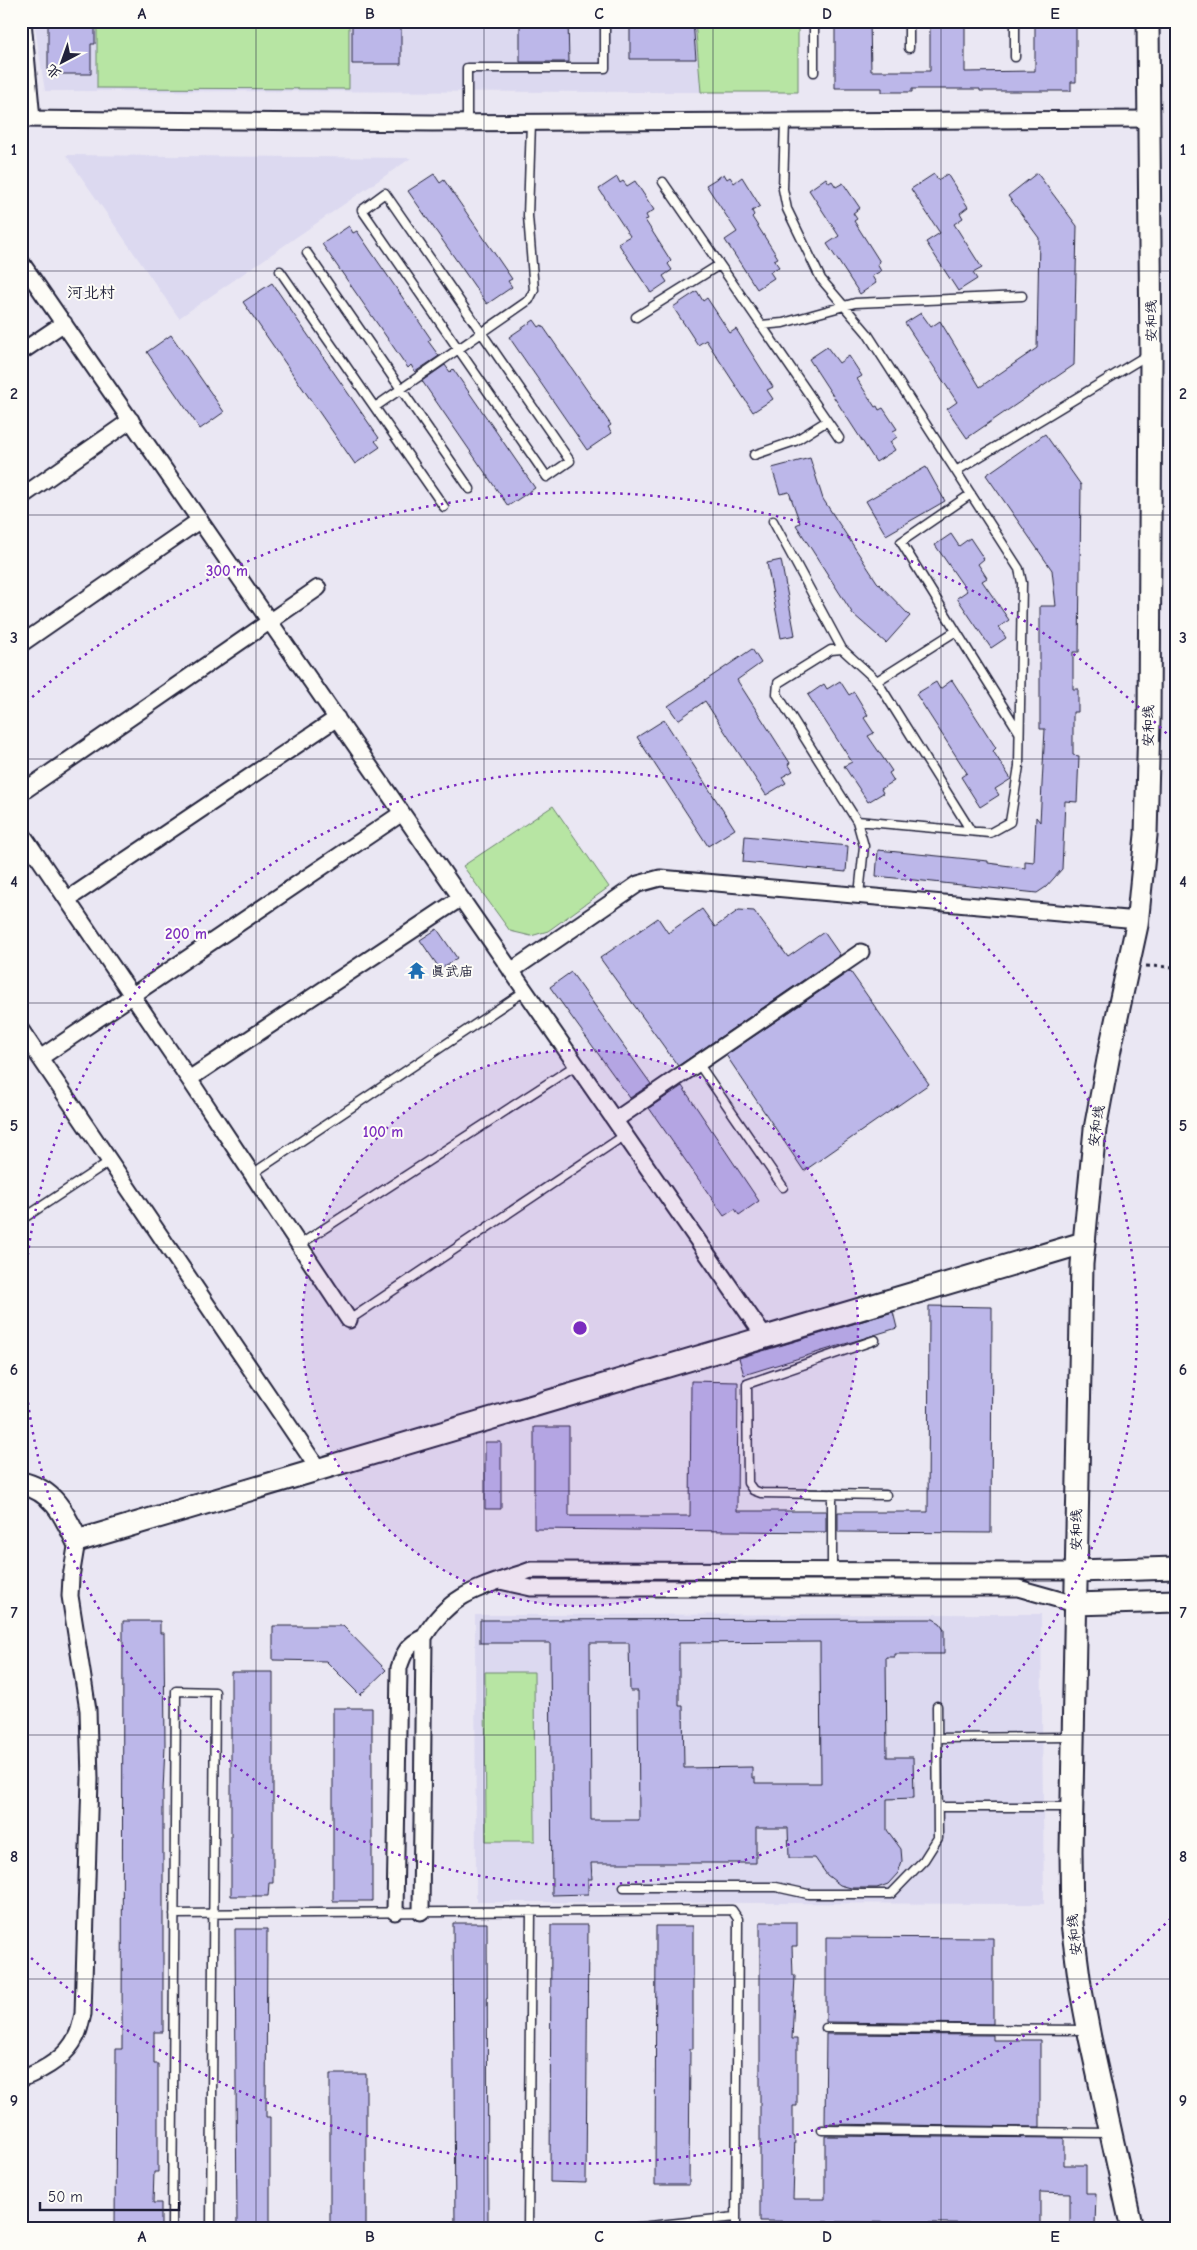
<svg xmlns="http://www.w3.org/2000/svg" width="1197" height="2250" font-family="'Comic Neue','LXGW WenKai TC',sans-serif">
<rect width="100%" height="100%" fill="#eae7f3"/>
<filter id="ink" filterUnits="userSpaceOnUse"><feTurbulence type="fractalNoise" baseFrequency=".02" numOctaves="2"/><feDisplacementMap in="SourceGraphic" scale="10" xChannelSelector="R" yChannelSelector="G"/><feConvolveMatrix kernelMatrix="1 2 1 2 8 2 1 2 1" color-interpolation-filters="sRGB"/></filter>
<g filter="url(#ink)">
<path fill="#dcd9f0" d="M34,21H695L701,92L45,91Z
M66,155L411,158L179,318Z
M1041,1614L1044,1904L476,1902L475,1615Z"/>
<path fill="#b7e5a3" stroke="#6c846f" d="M97,21H349V89L97,88Z
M695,21H798V92H701Z
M553,806L609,887L548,931L531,936L510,931L463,866Z
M485,1672H534L535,1841H486Z"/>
<path fill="#93c7f1" stroke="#6685a8" d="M1176,245V523L1171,381Z"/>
<path fill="#bcb7e9" stroke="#22223b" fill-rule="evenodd" d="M48,21H95V44H91V74H48Z
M352,21H401V64H352Z
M520,21H568L569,62H520Z
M630,21H693L696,59H630Z
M835,21H870L871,71H930V21H965V72L1035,71V21H1076V82H1071V91H980V89H912V92H882V88H835Z
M1037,173L1077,226L1074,365L967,438L947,409L957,402L905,323L921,313L931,327L940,321L980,387L1037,348L1039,238L1008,196Z
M434,174L440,183L444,180L512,279L508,281L512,287L487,304L408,191Z
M724,174L727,179L730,177L734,183L742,177L760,206L752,211L754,215L752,217L778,258L774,260L779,267L770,272L774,278L757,289L725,240L737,232L706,185Z
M934,174L938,180L947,174L968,207L960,213L963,218L954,224L982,268L973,273L977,279L958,291L926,242L940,233L911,189Z
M617,177L620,183L623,181L627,186L635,181L654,210L646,215L648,219L645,220L671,261L668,264L672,270L663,276L667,282L651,293L618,243L630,236L599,189Z
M826,178L829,183L832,181L836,187L843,183L860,208L853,213L857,219L854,221L880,262L877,264L881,271L872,276L876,283L860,294L827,244L839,236L809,190Z
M349,226L353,233L357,231L431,339L428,341L439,356L415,372L411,365L408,368L322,244Z
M272,283L379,438L375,441L380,447L355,464L243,302Z
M697,291L703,301L707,298L730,333L736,329L773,387L767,390L773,399L753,412L706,340L698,345L673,307Z
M534,320L539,327L542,325L611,425L608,427L612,433L587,450L509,337Z
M171,335L224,412L200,429L147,352Z
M827,347L839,363L849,356L862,376L857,379L875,407L877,406L879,410L883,408L897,429L893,431L897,437L890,442L895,450L876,462L809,359Z
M445,365L450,372L453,369L535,488L508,506L422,381Z
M1045,434L1081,485L1079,652H1073V689H1078V712H1073V755L1079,756L1077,802L1065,801L1062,869L1046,887L1037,893L876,876L878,850L988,861V863L1025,868V861L1034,862L1036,817L1040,822L1045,729H1040V606H1056L1052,570L986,475Z
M810,458L823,499L877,582L910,616L886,643L853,614L796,525L800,523L789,492L780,494L772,468Z
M926,467L945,501L886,535L866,501Z
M951,534L959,546L970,538L984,559L978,564L987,578L982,581L1009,620L999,627L1006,638L991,648L957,598L967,591L935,545Z
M781,560L795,635L781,638L767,563Z
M752,649L761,663L737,680L790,763L788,764L793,771L782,777L786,783L766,795L705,701L678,720L668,706Z
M952,680L996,748L993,751L1011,779L995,789L999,795L980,807L961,777L967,773L916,694L936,682L940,689Z
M840,681L849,695L854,692L868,715L864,718L874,733L868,736L892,771L889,773L894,781L881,789L883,793L868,802L844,766L852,762L808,695L824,684L827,689Z
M664,720L735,829L708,846L637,737Z
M745,836L848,846L846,872L743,862Z
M702,909L715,927L739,910L754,911L788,957L824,932L840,955L678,1066L600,958L658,918L668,933Z
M437,929L457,958L440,969L420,940Z
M850,971L929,1084L804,1171L726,1055Z
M571,972L651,1084L630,1098L550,987Z
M682,1086L759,1201L739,1215L735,1209L724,1216L649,1108Z
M929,1306L992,1307L991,1533L838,1532V1512H928Z
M893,1312L897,1328L744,1375L739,1358Z
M691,1381L738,1382L737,1511H826V1532L534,1529V1427H569V1516H690Z
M485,1442H501V1509H485Z
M933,1619L940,1623L944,1629V1654H895V1657H886L887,1757H913L914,1798L887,1799V1830L901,1849L902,1861L898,1873L888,1884L877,1888H851L840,1885L827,1875L815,1858H789L788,1828H756V1863H591L592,1879H588V1894L552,1895L550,1643H480V1620ZM820,1642L821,1783H755V1778H752V1767L684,1768L683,1706H679V1643ZM590,1643H629L630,1691H638L639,1820H591Z
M123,1621H160V1633H164L165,1746L163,1791V2032H154V2064H158V2172H154L153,2203H161V2229H115L116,2049H122Z
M273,1626H343L386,1670L360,1695L326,1661L273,1660Z
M231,1672H273V1883H269L268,1896H231Z
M333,1708H372V1901H333Z
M760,1922H797V1946H792L793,1976H795L792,2039H797V2106H793V2136L795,2137L793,2199H825V2136L1064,2138V2165H1086V2193H1096L1095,2226H1070V2193L1040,2192V2224L760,2221Z
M453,1923H487L488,2229H455Z
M551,1925H588L586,2183L550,2182Z
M656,1926H693V2049H690L689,2185H655Z
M235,1929H267L266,2117H270V2229H237Z
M826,1937L993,1938V2024L826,2022Z
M826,2034L993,2035V2040H1040V2127L825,2124Z
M330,2074H366V2229H330Z"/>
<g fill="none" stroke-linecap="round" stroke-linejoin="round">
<defs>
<path id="lane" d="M814,21V72
M909,21V48
M1015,57V21
M785,121L783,189L787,209L821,279L867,333L1019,569L1022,583L1019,766L1010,822L990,833L857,821
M467,123V68H605V21
M663,182L839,438
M385,193L570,461L547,477L362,210Z
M307,253L470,489
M280,271L444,507
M636,317L719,265
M761,325L783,323L855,303L1022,296
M375,407L529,300L534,290L528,216L531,122
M754,455L795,441L827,421
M956,471L1149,354
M773,521L842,649
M956,631L1019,732
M971,831L877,681L956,631L901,542L971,494
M859,895L864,846L857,821L777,694L778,683L831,650L842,649L877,681
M698,1063L783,1187
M252,1174L525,991
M21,1220L110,1161
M299,1245L576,1065
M349,1320L625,1135
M875,1340L747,1384L748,1483L753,1490L761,1493L886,1495
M832,1494V1570
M937,1738L1071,1737
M938,1807H1070
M624,1887H776L808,1894H891L924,1860L938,1838L937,1706
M174,1914L732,1910L738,1919L736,2229
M826,2028L1087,2030
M822,2130L1110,2133
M172,2229L176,1691L215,1692L211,2229
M528,2229L531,1911
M621,2229L736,2217"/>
<path id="street" d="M23,21L32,119
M21,119L432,123L1149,119
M21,262L766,1339
M21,352L64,323
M21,497L131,420
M21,644L200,520
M21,793L318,588
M21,832L189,1079L349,1320
M68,899L337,718
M511,971L638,884L660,878L1138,920
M21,1030L319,1470
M40,1058L402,813
M189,1079L461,898
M615,1120L861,952
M500,1581L531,1588H1018L1075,1604
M395,1912L399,1668C404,1652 408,1644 424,1637
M421,1912L424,1637C451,1591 484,1587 531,1570L1076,1571
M21,2079C42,2071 66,2058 76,2037C80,2030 81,2021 83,2014L90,1779L88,1710L70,1596L71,1577L77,1541"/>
<path id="secondary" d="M21,1483C53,1490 64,1513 77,1541L1083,1243
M1076,1571L1176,1568
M1075,1604L1176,1601
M1132,2229L1090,2038L1080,1985L1072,1924L1071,1851L1082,1264L1095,1129L1110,1049L1137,925L1146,835L1149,721L1151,357L1148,21"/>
</defs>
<use href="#lane" stroke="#22223b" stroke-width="11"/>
<use href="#street" stroke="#22223b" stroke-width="19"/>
<use href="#secondary" stroke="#22223b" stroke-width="25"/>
<path stroke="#22223b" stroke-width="3" stroke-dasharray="4 4" stroke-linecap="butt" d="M1146,966L1176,967"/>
<use href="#lane" stroke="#fdfcf7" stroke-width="8"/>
<use href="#street" stroke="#fdfcf7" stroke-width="15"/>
<use href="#secondary" stroke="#fdfcf7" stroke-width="21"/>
</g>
</g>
<path fill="none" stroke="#22223b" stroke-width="1" stroke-opacity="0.55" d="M256,21V2229M484,21V2229M713,21V2229M941,21V2229M21,271H1176M21,515H1176M21,759H1176M21,1003H1176M21,1247H1176M21,1491H1176M21,1735H1176M21,1979H1176"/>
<circle cx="580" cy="1328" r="278" fill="#7b2cbf" fill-opacity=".12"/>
<g fill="none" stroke="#7b2cbf" stroke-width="2.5" stroke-dasharray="2.5 5">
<circle cx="580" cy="1328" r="278"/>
<circle cx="580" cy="1328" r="557"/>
<path d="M1176 1913A835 835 0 0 1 21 1949M21 707A835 835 0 0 1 1176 743"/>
</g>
<defs>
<symbol id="temple-bare" viewBox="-9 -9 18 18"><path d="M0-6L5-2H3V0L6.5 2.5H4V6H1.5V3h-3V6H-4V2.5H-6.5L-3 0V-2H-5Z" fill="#1f6fb2" stroke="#fdfcf7" stroke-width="2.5" paint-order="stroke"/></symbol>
</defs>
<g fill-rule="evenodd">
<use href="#temple-bare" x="404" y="958" width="25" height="25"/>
</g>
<g text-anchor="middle" stroke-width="4" stroke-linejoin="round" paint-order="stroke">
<g font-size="14" fill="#22223b" stroke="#fdfcf7">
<text transform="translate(1151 321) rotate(-90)" y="5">安和线</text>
<text transform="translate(1148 726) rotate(-89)" y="5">安和线</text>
<text transform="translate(1096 1126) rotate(-81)" y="5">安和线</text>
<text transform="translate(1076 1530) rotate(-89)" y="5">安和线</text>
<text transform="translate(1074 1935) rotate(-96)" y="5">安和线</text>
</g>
<g font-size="14" fill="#22223b" stroke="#fdfcf7" text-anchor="start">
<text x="431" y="976">真武庙</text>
</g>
<g font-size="16" fill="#22223b" stroke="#fdfcf7">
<text x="91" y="298">河北村</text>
</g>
</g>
<circle cx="580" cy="1328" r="8" fill="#7b2cbf" stroke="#fdfcf7" stroke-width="2.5"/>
<g font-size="15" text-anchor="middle" font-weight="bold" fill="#7b2cbf" stroke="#fdfcf7" stroke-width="4" stroke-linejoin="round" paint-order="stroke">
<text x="227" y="576">300 m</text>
<text x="186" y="939">200 m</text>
<text x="383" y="1137">100 m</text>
</g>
<rect width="1197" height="2250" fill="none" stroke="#fdfcf7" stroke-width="55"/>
<g transform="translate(62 62) rotate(221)" stroke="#fdfcf7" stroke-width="4" paint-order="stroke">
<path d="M0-4L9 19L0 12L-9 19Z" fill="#22223b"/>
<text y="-8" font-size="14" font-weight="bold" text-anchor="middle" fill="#22223b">北</text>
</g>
<path d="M40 2202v8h139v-8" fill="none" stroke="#22223b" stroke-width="2.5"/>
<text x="48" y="2202" font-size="15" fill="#22223b" stroke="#fdfcf7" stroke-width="4" paint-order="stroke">50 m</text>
<rect x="28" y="28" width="1142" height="2194" fill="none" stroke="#22223b" stroke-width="2"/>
<g font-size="16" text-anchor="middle" font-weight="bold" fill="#22223b">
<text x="142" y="19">A</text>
<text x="370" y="19">B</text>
<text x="599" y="19">C</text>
<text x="827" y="19">D</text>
<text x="1055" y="19">E</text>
<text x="14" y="155">1</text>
<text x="1183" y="155">1</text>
<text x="14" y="399">2</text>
<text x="1183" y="399">2</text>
<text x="14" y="643">3</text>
<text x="1183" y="643">3</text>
<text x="14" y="887">4</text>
<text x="1183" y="887">4</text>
<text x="14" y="1131">5</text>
<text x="1183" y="1131">5</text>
<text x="14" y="1375">6</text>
<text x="1183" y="1375">6</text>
<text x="14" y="1618">7</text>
<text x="1183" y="1618">7</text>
<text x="14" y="1862">8</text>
<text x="1183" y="1862">8</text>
<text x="14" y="2106">9</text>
<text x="1183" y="2106">9</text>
<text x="142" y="2242">A</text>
<text x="370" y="2242">B</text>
<text x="599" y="2242">C</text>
<text x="827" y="2242">D</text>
<text x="1055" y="2242">E</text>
</g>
</svg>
